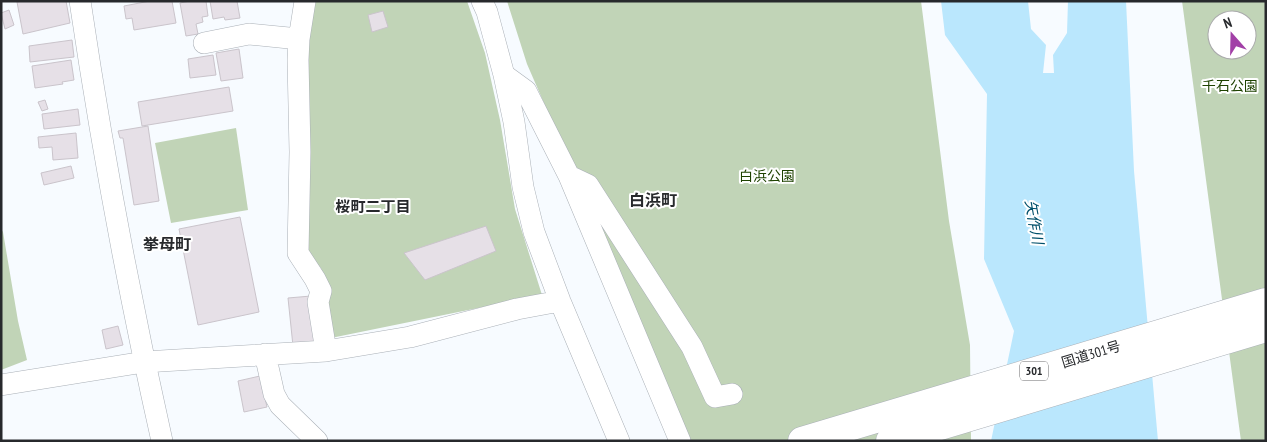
<svg xmlns="http://www.w3.org/2000/svg" width="1267" height="442" font-family="'PT Sans Narrow','Noto Sans JP',sans-serif">
<rect width="100%" height="100%" fill="#f7fbff"/>
<path fill="#c1d4b7" fill-rule="evenodd" d="M311,1H467L485,53L500,120L515,209L542,295L331,338L321,268L304,252L302,67Z
M507,1H921L949,221L970,345L971,441H691L527,64Z
M1182,1H1266V441H1241ZM1217,20H1247V50H1217Z
M236,128L248,210L171,223L155,143Z
M1,229L3,232L18,321L27,360L1,370Z"/>
<path fill="#bae7fd" d="M941,1H1028L1031,29L1046,45L1043,73H1054L1053,55L1067,33L1068,1H1126L1134,171L1158,441H991L1014,331L984,259L987,94L945,35Z"/>
<path fill="#e6e0e7" stroke="#cac4cb" d="M22,1H66L70,23L23,34L17,2Z
M150,1H172L176,23L134,30L132,18L126,19L124,6Z
M190,1H206L208,16L202,17L203,22L196,24L198,34L186,36L180,3Z
M210,1H237L240,18L225,20L224,17L213,19Z
M9,10L14,25L5,29L1,13Z
M383,11L388,27L372,32L368,15Z
M72,40L74,57L30,62L29,46Z
M239,49L243,78L221,81L216,53Z
M213,55L216,75L190,78L188,59Z
M71,60L74,80L62,82L63,84L35,88L32,66Z
M229,87L233,111L142,126L138,102Z
M45,100L48,109L42,111L38,102Z
M78,109L80,125L44,129L42,114Z
M148,126L159,201L134,205L123,138H120L118,131Z
M76,133L78,158L53,160L52,147L39,148L38,137Z
M71,166L74,178L44,185L41,173Z
M240,217L259,312L198,325L179,229Z
M486,226L496,251L425,280L404,253Z
M311,296L316,344L293,346L288,298Z
M118,326L123,345L106,349L102,330Z
M260,376L267,407L244,412L238,381Z"/>
<g fill="none" stroke-linecap="round" stroke-linejoin="round">
<defs>
<path id="minor" d="M80,1C102,149 129,295 162,441
M305,1L299,39L298,60L300,152L298,253L315,279L321,291L318,302L326,351
M482,1L487,12L504,75L514,122L523,187L534,232L560,301L619,441
M204,43L249,34L299,39
M504,75L526,91L569,176L680,441
M569,176L588,185L692,347L715,397L732,394
M265,354L274,394L280,405L317,441
M1,385L144,362L326,351L410,337L517,309L560,301"/>
<path id="highway" d="M802,441L1266,302
M890,441L1266,328"/>
</defs>
<use href="#minor" stroke="#aab0b7" stroke-width="22"/>
<use href="#highway" stroke="#aab0b7" stroke-width="29"/>
<use href="#minor" stroke="#fff" stroke-width="21"/>
<use href="#highway" stroke="#fff" stroke-width="28"/>
</g>
<g text-anchor="middle" stroke-width="4" stroke-linejoin="round" paint-order="stroke">
<rect fill="#fff" stroke="#68696b" stroke-width="1" x="1020" y="361.5" width="28" height="19" rx="4"/>
<g font-size="12" font-weight="bold" fill="#27292c">
<text x="1034" y="375">301</text>
</g>
<g font-size="14" fill="#1e4200" stroke="#fff">
<text x="1230" y="91">千石公園</text>
<text x="767" y="181">白浜公園</text>
</g>
<g font-size="14" fill="#27292c" stroke="#fff">
<text transform="translate(1091 354) rotate(-17)" y="5">国道301号</text>
</g>
<g font-size="15" font-weight="bold" fill="#27292c" stroke="#fff">
<text x="373" y="212">桜町二丁目</text>
</g>
<g font-size="15" font-style="italic" fill="#00506b" stroke="#fff">
<text transform="translate(1034 222) rotate(80)" y="5">矢作川</text>
</g>
<g font-size="16" font-weight="bold" fill="#27292c" stroke="#fff">
<text x="653" y="206">白浜町</text>
<text x="167" y="250">挙母町</text>
</g>
</g>
<rect width="1267" height="442" fill="none" stroke="#27292c" stroke-width="5"/>
<g transform="translate(1232 35) rotate(340)"><circle r="24" fill="#ffffff" stroke="#a9a9ab"/>
<path d="M0-4L9 19L0 12L-9 19Z" fill="#a240a7"/>
<text y="-8" font-size="14" font-weight="bold" text-anchor="middle" fill="#27292c">N</text>
</g>
</svg>
